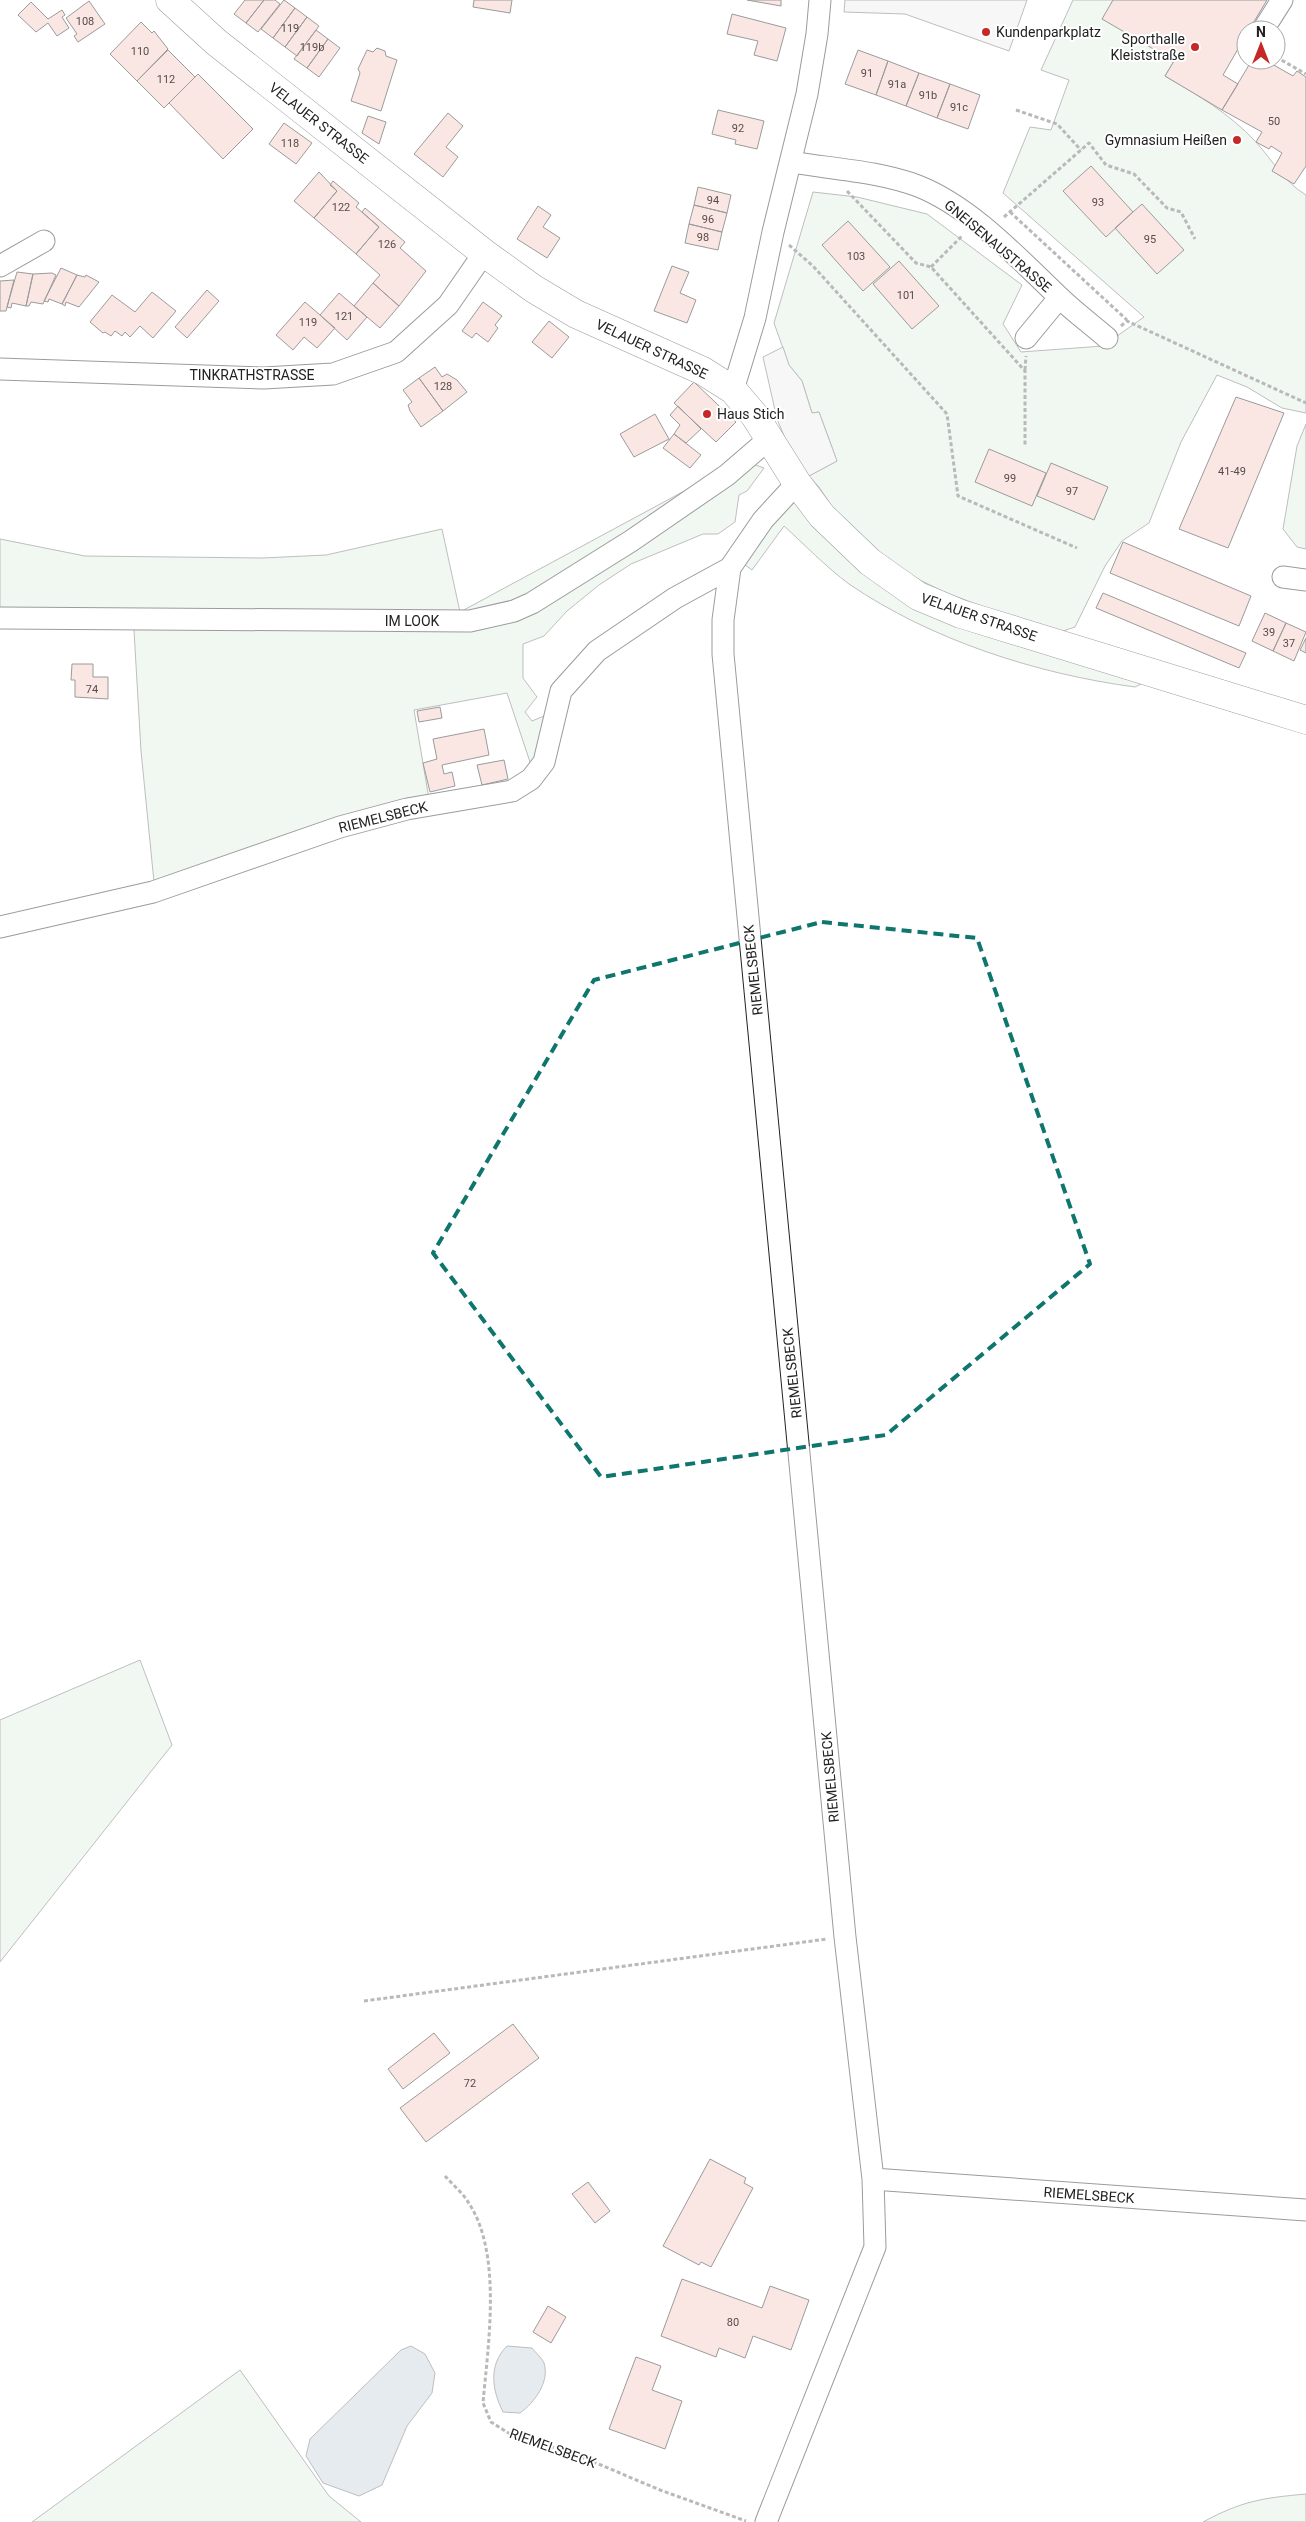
<svg xmlns="http://www.w3.org/2000/svg" width="1306" height="2522" font-family="Roboto,sans-serif">
<rect width="100%" height="100%" fill="#fff"/>
<path fill="#e0efe3" stroke="#6f6f6f" d="M1073,0H1113L1174,61L1165,76C1199,96 1229,113 1256,142C1273,161 1284,182 1306,195V413L1282,408L1247,387L1217,375L1181,442L1149,523L1122,541L1105,566L1075,627L1057,633L946,593L894,567L839,517L819,487L809,476L837,461L819,412L812,413L802,381L789,365L774,323L813,192L857,197L927,214L1022,285L1003,324L1021,352L1103,346L1144,317L1003,193L1030,127L1051,130L1069,80L1041,70Z
M1306,424V549L1297,547L1283,529L1297,446Z
M750,463L764,468L747,491L739,495L735,522L718,534H703L631,564L599,585L567,611L544,636L523,644V678L537,697L525,712L532,721L549,714L532,768L507,693L414,710L429,799L154,882L141,751L133,613L0,609V539L85,556L262,558L326,555L442,529L460,612L725,469Z
M797,496L839,545L1143,683L1135,687C1037,674 931,640 849,584C826,567 805,545 784,526L752,570L744,564L764,535Z
M140,1660L172,1745L0,1962V1720Z
M240,2370L329,2496L361,2522H32Z
M1306,2494V2522H1203C1242,2501 1262,2498 1306,2494Z"/>
<path fill="#ededed" stroke="#6f6f6f" d="M845,0H1027L1009,51L905,14L844,12Z
M783,347L789,365L802,381L812,413L819,412L837,461L809,476L790,450L777,419L763,357Z"/>
<path fill="#c7d3dd" stroke="#6f6f6f" d="M411,2346L425,2354L435,2373L432,2393L407,2426L382,2485L359,2496L323,2483L306,2456L310,2439L401,2350Z
M507,2346L532,2348C535,2352 542,2358 544,2363C550,2382 534,2403 520,2413L503,2412C492,2390 488,2365 507,2346Z"/>
<path fill="#f3c9c0" stroke="#222" d="M245,0H264L246,23L234,14Z
M264,0H275L280,4L258,32L246,23Z
M284,0L295,8L273,38L261,29Z
M474,0H512L510,13L473,7Z
M747,0H781V6Z
M1113,0H1267L1249,30H1246V35L1223,75L1238,84L1222,110L1165,76L1174,61L1102,19Z
M89,1L105,24L78,42L74,36L77,34L66,18Z
M31,2L48,19L62,10L65,15L62,17L69,28L57,36L48,23L36,32L18,15Z
M295,8L307,17L285,47L273,38Z
M732,14L786,28L777,61L754,55L758,41L727,34Z
M307,17L319,26L297,56L285,47Z
M141,22L152,33L154,31L168,49L137,81L110,54Z
M316,30L328,39L307,68L294,59Z
M328,39L340,48L319,77L307,68Z
M377,48L385,51L386,56L397,60L381,111L351,101L360,73L358,69L367,50L373,52Z
M168,50L195,77L164,108L137,81Z
M858,50L888,61L876,95L845,84Z
M1252,60H1265L1293,76L1297,71L1306,77V166L1294,184L1272,171L1282,153L1271,146L1269,149L1256,142L1262,132L1222,110Z
M888,61L919,73L906,106L876,95Z
M919,73L950,84L937,118L906,106Z
M198,74L253,129L223,159L169,103Z
M950,84L980,95L968,129L937,118Z
M718,110L764,121L757,149L735,144L736,140L712,134Z
M448,113L463,126L446,147L458,157L443,177L414,154Z
M368,116L386,122L379,144L362,133Z
M284,123L312,143L296,164L269,144Z
M1091,166L1133,212L1106,237L1063,191Z
M319,172L337,191L314,218L294,201Z
M333,181L359,203L356,207L379,227L356,254L314,218L337,191L330,185Z
M698,187L731,195L727,213L694,205Z
M1142,204L1184,250L1157,274L1115,228Z
M694,205L727,213L722,232L689,224Z
M538,206L551,215L543,227L560,238L547,258L517,239Z
M365,208L405,242L400,248L426,271L399,306L373,283L380,275L356,254L379,227L362,212Z
M848,221L890,267L863,291L822,245Z
M689,224L722,232L718,250L685,243Z
M899,261L939,306L912,329L873,284Z
M672,266L689,272L680,293L696,300L687,323L654,311Z
M61,268L77,275L62,304L49,299L48,302L44,301Z
M17,272L33,274L26,306L12,303L11,308L7,307Z
M52,273L56,275L43,304L31,302L29,306H26L33,274Z
M77,275L85,277L86,275L99,282L79,307L66,302L65,306L62,304Z
M14,280L6,311H0V281Z
M373,283L399,306L380,328L354,306Z
M207,290L219,301L187,338L175,327Z
M152,292L176,311L153,338L140,326L130,337L125,332L122,336L115,331L111,336L105,332L103,333L90,322L112,295L135,312Z
M339,293L367,317L347,340L320,315Z
M305,302L335,328L317,348L304,337L293,350L276,335Z
M483,302L502,316L495,325L498,328L488,342L476,333L472,338L462,331Z
M549,321L569,337L552,358L532,342Z
M435,367L442,377L447,374L457,380L467,392L443,411L419,378Z
M419,378L443,411L421,427L410,411L408,405L412,402L403,390Z
M694,382L736,422L716,442L674,403Z
M1236,397L1284,413L1228,548L1179,529Z
M678,406L701,429L686,443L674,434L680,425L670,415Z
M655,414L669,439L634,457L620,434Z
M674,434L701,455L690,468L663,448Z
M989,449L1046,473L1032,506L975,482Z
M1051,463L1108,487L1094,520L1037,496Z
M1123,542L1251,596L1239,626L1110,573Z
M1103,593L1246,653L1239,668L1096,608Z
M1265,613L1286,623L1273,651L1252,641Z
M1286,623L1306,632L1294,661L1273,651Z
M1306,638V653L1300,650Z
M72,664H93V677H108V699L75,697V680H71Z
M440,707L442,718L419,722L417,711Z
M484,729L489,755L442,765L444,774L452,772L455,786L430,792L423,763L437,759L433,739Z
M504,760L508,779L482,785L477,765Z
M513,2024L539,2058L426,2142L400,2108Z
M434,2033L450,2053L403,2089L388,2069Z
M710,2159L746,2178L744,2183L753,2188L711,2267L701,2262L699,2265L663,2246Z
M588,2182L610,2211L595,2223L572,2194Z
M682,2279L762,2308L770,2286L809,2300L791,2350L753,2336L745,2358L719,2348L716,2357L661,2336Z
M548,2306L566,2317L551,2343L533,2332Z
M636,2357L661,2366L652,2390L682,2401L665,2449L609,2429Z"/>
<g fill="none" stroke-linecap="round" stroke-linejoin="round">
<defs>
<path id="minor" d="M1263,30L1282,0
M791,162C832,169 878,171 918,186C971,207 1017,257 1058,296C1073,311 1091,324 1107,338
M0,266L44,241
M1026,338L1059,298
M0,369L264,378L333,374L396,352L448,305L484,253
M733,390L755,318L773,232L807,94L817,34L820,0
M1283,577L1306,580
M0,618L470,621L514,611L532,603L631,541L727,475L770,438
M0,927L153,892L340,827L407,809L512,791L531,779L544,762L561,691L597,651L675,598L730,568
M873,2179L1306,2210
M766,2522L875,2247L873,2179L845,1937L723,654V620L730,568L763,520L797,483"/>
<path id="major" d="M170,0L216,42L484,253L534,289L576,314L703,371L733,390L755,416L797,483L822,516L870,562L918,596L961,614L1306,720"/>
</defs>
<use href="#minor" stroke="#222" stroke-width="23"/>
<use href="#major" stroke="#222" stroke-width="29"/>
<path stroke="#646464" stroke-width="3" stroke-dasharray="4 2.5" stroke-linecap="butt" d="M1276,57L1306,74
M1016,110L1057,124L1081,150
M847,191L916,263L931,267L1025,371V446
M1010,212L1127,320
M1004,217L1089,143L1106,165L1134,174L1167,208L1181,212L1195,239
M789,245L813,266L947,414L958,496L1077,548
M931,267L962,236
M1121,326L1127,321L1306,403
M1025,370L1026,356
M364,2001L827,1939
M445,2176C453,2185 464,2194 470,2205C502,2256 488,2345 483,2403L491,2422L510,2434L575,2454L660,2490L746,2521"/>
<use href="#minor" stroke="#fff" stroke-width="21"/>
<use href="#major" stroke="#fff" stroke-width="28"/>
</g>
<path d="M0 0H1306V2522H0ZM822,922L977,938L1090,1264L886,1435L601,1477L433,1253L594,980Z" fill="#fff" fill-opacity=".55" fill-rule="evenodd"/>
<path fill="none" stroke="#0f766e" stroke-width="4" stroke-dasharray="10 6" stroke-linejoin="round" d="M822,922L977,938L1090,1264L886,1435L601,1477L433,1253L594,980Z"/>
<g fill="#c62828" stroke="#fff" stroke-width="2">
<circle cx="986" cy="32" r="5"/>
<circle cx="1195" cy="47" r="5"/>
<circle cx="1237" cy="140" r="5"/>
<circle cx="707" cy="414" r="5"/>
</g>
<g text-anchor="middle" stroke-width="4" stroke-linejoin="round" paint-order="stroke">
<g font-size="11" fill="#564c4a">
<text x="85" y="25">108</text>
<text x="290" y="32">119</text>
<text x="312" y="51">119b</text>
<text x="140" y="55">110</text>
<text x="867" y="77">91</text>
<text x="166" y="83">112</text>
<text x="897" y="88">91a</text>
<text x="928" y="99">91b</text>
<text x="959" y="111">91c</text>
<text x="1274" y="125">50</text>
<text x="738" y="132">92</text>
<text x="290" y="147">118</text>
<text x="713" y="204">94</text>
<text x="1098" y="206">93</text>
<text x="341" y="211">122</text>
<text x="708" y="223">96</text>
<text x="703" y="241">98</text>
<text x="1150" y="243">95</text>
<text x="387" y="248">126</text>
<text x="856" y="260">103</text>
<text x="906" y="299">101</text>
<text x="344" y="320">121</text>
<text x="308" y="326">119</text>
<text x="443" y="390">128</text>
<text x="1232" y="475">41-49</text>
<text x="1010" y="482">99</text>
<text x="1072" y="495">97</text>
<text x="1269" y="636">39</text>
<text x="1289" y="647">37</text>
<text x="92" y="693">74</text>
<text x="470" y="2087">72</text>
<text x="733" y="2326">80</text>
</g>
<g font-size="14" fill="#222" stroke="#fff" text-anchor="start">
<text x="996" y="37">Kundenparkplatz</text>
<text x="1185" y="44" text-anchor="end">Sporthalle<tspan x="1185" dy="16">Kleiststraße</tspan></text>
<text x="1227" y="145" text-anchor="end">Gymnasium Heißen</text>
<text x="717" y="419">Haus Stich</text>
</g>
<g font-size="14" fill="#222" stroke="#fff">
<text transform="translate(319 123) rotate(38)" y="5">VELAUER STRASSE</text>
<text transform="translate(998 246) rotate(40)" y="5">GNEISENAUSTRASSE</text>
<text transform="translate(652 349) rotate(25)" y="5">VELAUER STRASSE</text>
<text x="252" y="380">TINKRATHSTRASSE</text>
<text transform="translate(979 617) rotate(19)" y="5">VELAUER STRASSE</text>
<text x="412" y="626">IM LOOK</text>
<text transform="translate(383 817) rotate(-14)" y="5">RIEMELSBECK</text>
<text transform="translate(753 970) rotate(-96)" y="5">RIEMELSBECK</text>
<text transform="translate(792 1373) rotate(-96)" y="5">RIEMELSBECK</text>
<text transform="translate(830 1777) rotate(-95)" y="5">RIEMELSBECK</text>
<text transform="translate(1089 2195) rotate(4)" y="5">RIEMELSBECK</text>
<text transform="translate(553 2448) rotate(20)" y="5">RIEMELSBECK</text>
</g>
</g>
<g transform="translate(1261 45)"><circle r="24" fill="#ffffff" stroke="#a7a7a7"/>
<path d="M0-4L9 19L0 12L-9 19Z" fill="#c62828"/>
<text y="-8" font-size="14" font-weight="bold" text-anchor="middle" fill="#222222">N</text>
</g>
</svg>
